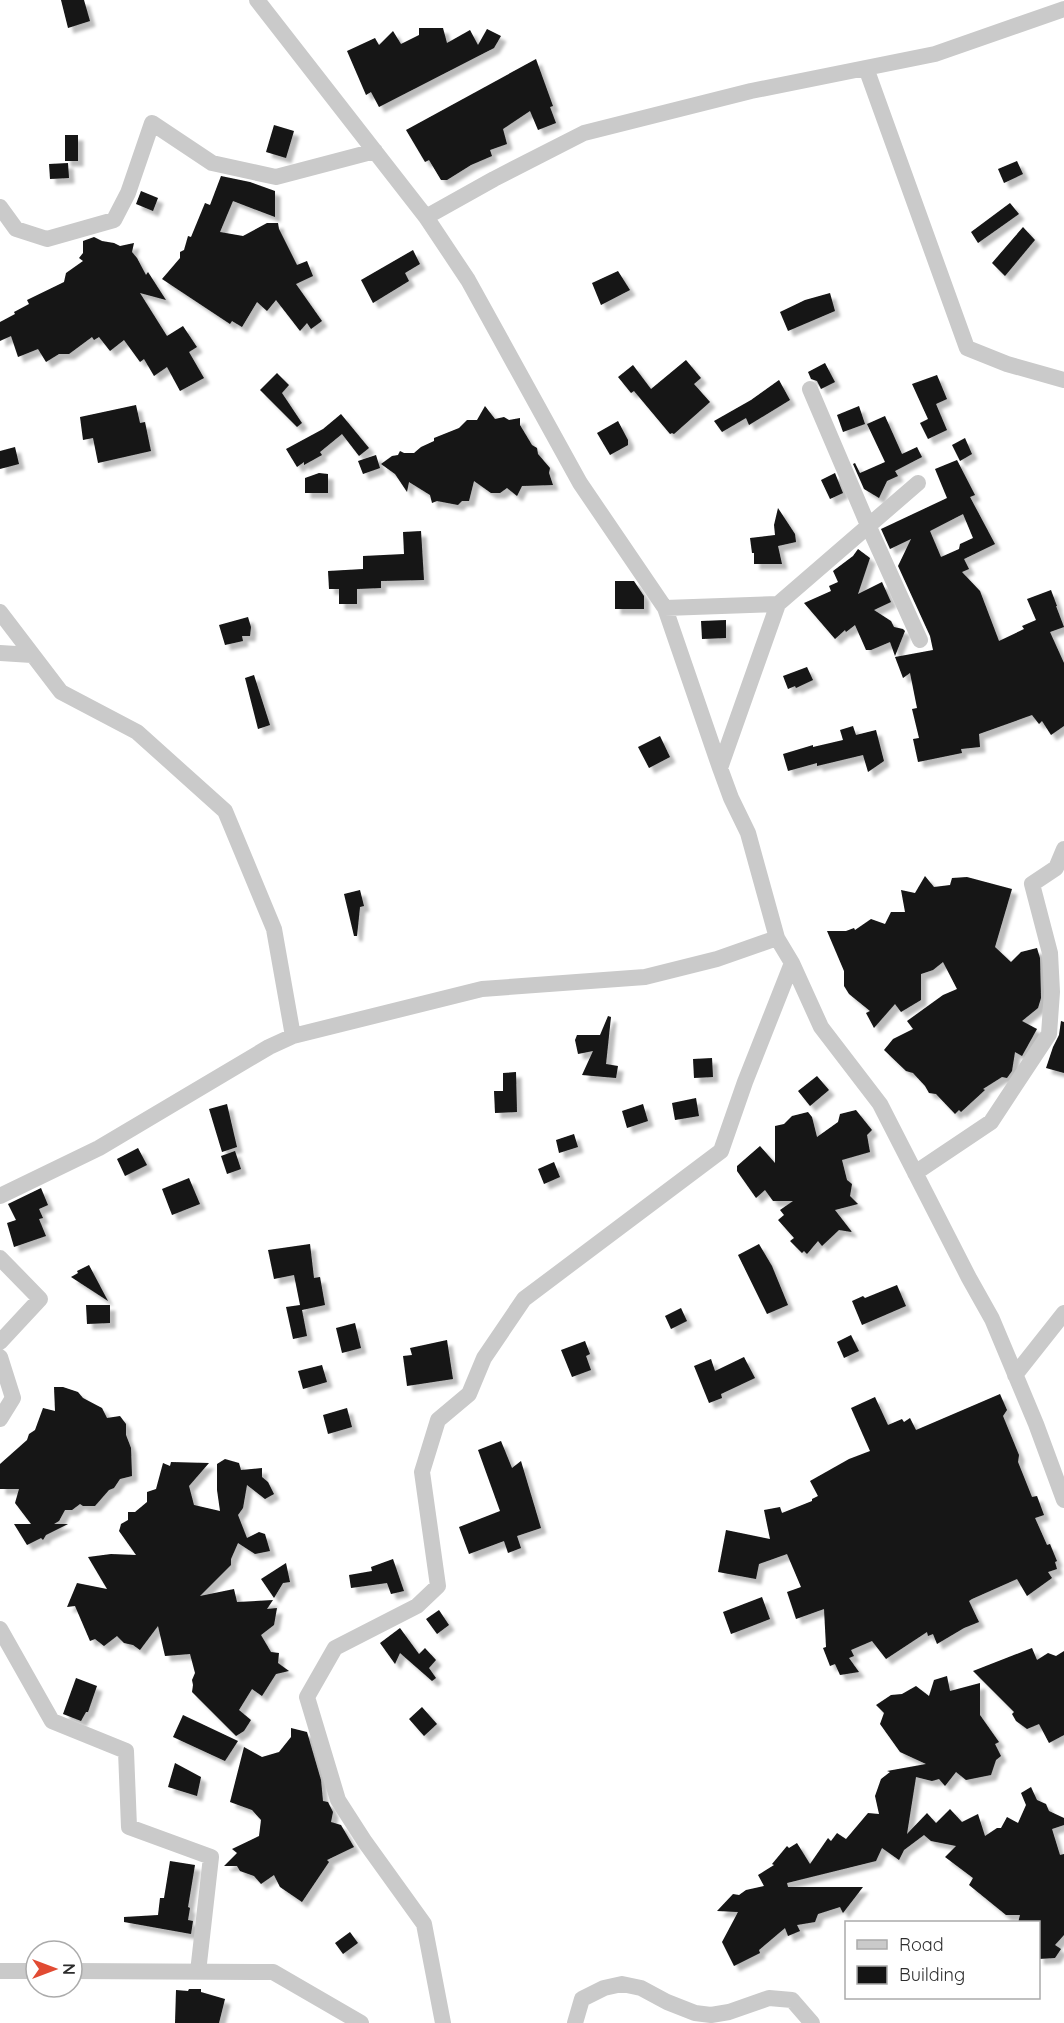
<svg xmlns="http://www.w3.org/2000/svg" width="1064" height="2023" font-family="Quicksand,sans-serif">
<defs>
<filter id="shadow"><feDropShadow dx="5.5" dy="5.5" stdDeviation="1.5" flood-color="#0004"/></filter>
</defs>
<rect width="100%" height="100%" fill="#fff"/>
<path fill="#141414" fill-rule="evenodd" filter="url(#shadow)" d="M61,0H84L90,21L68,28Z
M419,28H443L447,43L470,30L478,45L487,29L501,36L494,48L379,107L371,92L366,95L347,51L375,38L379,45L393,31L401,44L419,35Z
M536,59L553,106L550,107L556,123L538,130L530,111L503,129L507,144L490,150L492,156L471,165L447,180H441L429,160L425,162L406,130Z
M274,125L294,131L286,158L266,152Z
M65,135H78V161H65Z
M1017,161L1023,174L1004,183L998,169Z
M68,163L69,178L50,179L49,164Z
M221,176L250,182L275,191V217L233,201L220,232L243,236L267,223H278L279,229L297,265L307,261L313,276L296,284L322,321L311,329L307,323L300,331L276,300L267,311L257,302L242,327L232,321L230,324L162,279L180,258V252L184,250L188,236L191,237L205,203L210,205Z
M141,191L158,198L153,211L136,204Z
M1010,203L1019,214L978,243L971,232Z
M1023,227L1035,240L1005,276L992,263Z
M94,237L102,241L114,243L120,246L134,243L132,252L137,258L146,275L148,272L166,300L140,293L167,336L183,326L197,347L189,352L204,378L180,391L167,367L154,376L144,359L140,362L124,340L110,351L99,337L94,340L92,337L69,354H59L46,362L38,349L18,357L11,336L0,341V322L15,314L14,312L29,304L27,300L64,282L66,273L83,261L79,258L83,253V241Z
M413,250L420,264L405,273L409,281L373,303L361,280Z
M618,271L630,290L601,305L592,283Z
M830,293L835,311L788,331L780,312L805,300Z
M686,360L701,378L694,384L710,402L674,434L672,433L670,434L634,391L631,393L618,377L633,365L651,389Z
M825,363L835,382L821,389L817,381L811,379L808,372Z
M277,373L289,385L282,393L302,423L297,427L260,390Z
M937,375L947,399L936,404L947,430L928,439L920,423L928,419L912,384Z
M779,380L790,400L749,425L746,418L722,432L714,421L751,400Z
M136,405L140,423L145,422L151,451L98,463L93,438L83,440L80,417Z
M485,406L495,419L504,417L509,420L520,418V425L532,445L537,448L538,454L550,468L549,473L553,485L522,486L517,496L507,488L500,493H491L474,481L469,501H462L458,505L437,501L432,503L430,495L409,482L407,492L395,474L381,464L392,456L398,455L400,451L404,453H414L421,447L434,441V438L459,428L467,420H477Z
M859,406L865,424L843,432L837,415Z
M341,414L369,448L359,456L342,434L320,452L322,455L304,465V462L297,467L286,449L323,429Z
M885,416L902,454L917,447L922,457L895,471L898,476L887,481L879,498L864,489L853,464L855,463L860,473L885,462L867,424Z
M618,421L628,440V445L610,455L597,433Z
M965,438L972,454L960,461L952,445Z
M15,447L19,464L0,469V451Z
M376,455L380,468L363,474L358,461Z
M957,460L975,495L970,497L995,544L964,559L969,569L962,572L980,591L999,641L1024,629L1022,626L1036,620L1027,599L1051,590L1057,606H1056L1064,627L1050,632L1064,663V726L1051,735L1042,721L1039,724L1032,715L979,734L980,747L961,749L962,753L918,762L913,739L919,738L912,709L917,708L910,673L903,678L895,657L933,650L930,636L898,566L911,539L890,549L881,529L947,498L935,469ZM963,514L973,538L960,544L959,549L941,557L930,531Z
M319,473L328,474V493H305V478Z
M835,473L843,493L830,499L821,480Z
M778,508L795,534L796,542L778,546L782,564H754V553H752L750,538L775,535L774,525Z
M421,531L424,580L381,581V588L357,589V604H339V589H329L328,571L363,569V556L404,554L403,532Z
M858,549L870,558L858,594L882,582L891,602L874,610L891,621L894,627L903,629L905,631L895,656L890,642L871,650H866L855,625L846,632L845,630L835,639L804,603L831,591L829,586L838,582L833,571L853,556Z
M615,581H634L644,596V609H615Z
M248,617L251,627L250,636H242L243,641L225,645L219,625Z
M726,620V638L702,639L701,621Z
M807,667L813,680L796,688L795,686L788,689L783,676Z
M254,675L270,725L258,729L245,678Z
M853,726L856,735L876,730L884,761L868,772L863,755L817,766V763L788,771L783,754L813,745V747L843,740L840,730Z
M660,736L670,757L649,768L638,747Z
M925,876L934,887L950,885L952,878L967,877L1012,889L995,947L1011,962L1021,952L1037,948L1040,958L1041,998L1038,1008L1022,1021L1037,1029L1022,1056L1015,1052L1012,1071L1007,1078L1002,1077L983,1089L985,1090L961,1112L959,1110L955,1114L936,1094L929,1093L925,1086L913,1073L906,1071L884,1050L893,1039L913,1029L907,1021L943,995L957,989L943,962L933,970L921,974V1000L901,1012L895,1004L874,1028L866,1013L870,1011L849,994L844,986V971L827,931H846L854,928L855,930L871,919L885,924L891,912H905L901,890L915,893Z
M360,890L364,906L360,907L357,936H354L344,894Z
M608,1016L611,1017L606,1064L618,1066L616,1078L582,1075L593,1051L578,1054L575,1040L577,1035H600Z
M1061,1021L1064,1022V1073L1046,1068L1053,1047L1059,1035Z
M712,1058L713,1077L694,1078L693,1059Z
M516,1072L517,1112L495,1113L494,1091H503V1073Z
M817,1076L829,1090L810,1106L798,1091Z
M696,1098L699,1116L675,1120L672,1103Z
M227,1104L237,1147L222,1152L209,1109Z
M643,1104L648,1121L627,1128L622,1111Z
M856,1110L872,1130L867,1135L870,1152L842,1160L847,1180L852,1184L850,1196L858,1204L835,1210L852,1232L839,1230L822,1246L818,1241L807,1254L804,1251L802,1253L790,1241L794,1238L778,1220L784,1215L780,1210L793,1201H773L765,1190L756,1198L737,1171V1166L760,1146L775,1163V1126L784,1124L792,1116L808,1112L812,1117L817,1137L838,1122L840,1114Z
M574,1134L578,1147L559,1153L556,1140Z
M138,1148L147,1165L125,1176L117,1159Z
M235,1151L241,1169L227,1174L221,1156Z
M554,1162L560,1177L544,1184L538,1169Z
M189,1178L200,1204L172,1215L162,1189Z
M41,1188L48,1205L39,1209L43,1218L39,1219L46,1236L14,1247L7,1223L16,1220L8,1204Z
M310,1244L314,1278L320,1277L325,1305L302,1310L307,1336L293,1339L286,1307L300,1305L294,1275L274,1279L268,1250Z
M759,1244L772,1266L788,1305L767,1314L738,1255Z
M89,1265L108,1301L71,1277L78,1273L77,1271Z
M897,1285L906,1306L862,1325L852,1301L863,1296L865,1298Z
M86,1305H110V1323L87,1324Z
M681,1308L687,1321L671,1329L665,1316Z
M355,1323L361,1348L342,1353L336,1328Z
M851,1335L859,1351L844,1358L837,1342Z
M447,1340L453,1379L407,1386L403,1356L412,1355L410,1348Z
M585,1341L590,1354L586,1356L591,1370L572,1377L561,1350Z
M744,1357L755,1378L721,1394L722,1398L709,1403L694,1366L711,1359L715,1371Z
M322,1365L327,1382L303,1389L298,1371Z
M54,1387H63L78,1392L83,1398L102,1408L107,1418L120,1416L126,1424V1435L131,1448L132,1476L120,1479L114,1488L109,1490L95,1506H83L80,1504L72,1510H65L59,1521L54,1524H68L46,1535L43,1540L41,1538L27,1545L14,1524H31L15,1503L19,1489H0V1464L27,1440L29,1434L35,1430L43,1408L55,1411Z
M1000,1394L1007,1410L1003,1416L1019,1455L1018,1462L1032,1497L1037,1496L1044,1515L1035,1518L1047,1545L1050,1544L1057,1561L1055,1562L1057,1569L1048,1572L1052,1578L1027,1596L1017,1579L972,1599L969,1601L979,1622L964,1628L937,1644L933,1634L928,1636L927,1632L886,1659L872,1641L851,1650L854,1656L849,1658L859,1672L840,1675L835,1664L830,1666L823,1648L826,1647L824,1609L796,1619L787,1592L801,1587L787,1554L759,1564L756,1579L718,1572L726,1530L770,1539L764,1510L780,1507L782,1513L812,1501V1499L818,1496L810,1481L849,1459L870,1451L851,1408L875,1397L888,1425L902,1419L904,1422L910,1418L916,1430Z
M347,1408L352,1427L328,1434L323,1415Z
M501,1441L512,1468L521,1461L541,1528L517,1536L521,1548L508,1553L504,1541L469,1554L459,1527L500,1511L478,1450Z
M225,1459L239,1463L241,1470L262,1468V1477L268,1482L274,1494L265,1499L247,1485L243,1508L238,1515L247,1538L259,1532L265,1534L270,1551L255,1554L238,1543L231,1559V1565L200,1596L234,1589L237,1602L273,1600L267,1609L277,1608L274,1625L261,1635L271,1652L279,1653L278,1663L289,1671L276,1674L262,1696L252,1689L239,1710L251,1720L244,1731L236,1736L192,1692L193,1685L192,1680L195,1673L190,1654L165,1656L158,1626L140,1650L133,1645L124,1643L117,1636L104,1646L95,1639L90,1641L75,1606L67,1607L77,1583L107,1589L88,1557L111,1554L136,1555L119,1531L120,1528L121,1524L128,1520V1512H135L147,1502V1492L156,1489L163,1463L170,1466L171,1462L209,1463L189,1486L194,1505L220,1511L217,1490V1464Z
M393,1559L404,1591L391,1594L387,1583L351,1588L349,1575L372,1571L371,1567Z
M286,1563L290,1582L283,1583L274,1598L261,1579Z
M762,1597L770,1619L731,1634L723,1612Z
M439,1610L449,1625L437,1634L426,1619Z
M400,1628L419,1654L425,1648L436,1660L429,1668L436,1678L432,1681L400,1653L395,1664L380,1643Z
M1032,1648L1037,1660L1048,1653L1056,1656L1064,1651V1735L1049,1743L1039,1724L1027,1729L1016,1721L1012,1714L1014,1712L973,1671Z
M947,1676L950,1691L980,1683V1715L999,1742L995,1744L1001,1756L996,1760L991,1775L966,1780L956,1772L945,1786L939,1779L932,1781L916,1777L907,1834L927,1813L936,1823L950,1809L962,1822L978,1814L985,1836L997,1828H1001L1007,1817L1018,1823L1026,1805L1021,1793L1031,1787L1037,1800L1046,1804L1049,1811L1064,1818V1825L1052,1829L1060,1855L1064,1854V1935L1055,1945L1061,1949L1055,1958L1038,1959V1923H1018L1020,1915H1006L969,1885L973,1878L945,1857L956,1846L931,1841L924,1835L904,1850L899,1860L882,1848L876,1861L787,1883L788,1887H863L843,1913L840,1907L818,1914L815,1922L797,1925L800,1931L788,1936L785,1928L759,1950L760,1953L734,1966L722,1942L738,1912L717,1911L733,1894L739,1895L746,1890L764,1886L758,1875L774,1865L772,1864L787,1846L789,1848L797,1843L810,1864L828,1838L831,1841L837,1833L846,1839L868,1813L879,1814L875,1796L881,1779L890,1772L887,1771L926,1764L900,1752L880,1724L884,1713L876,1705L891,1695L902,1694L916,1686L929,1696L934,1680Z
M76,1678L97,1686L88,1712H86L81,1721L63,1714Z
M422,1707L437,1724L424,1736L409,1719Z
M183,1715L238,1741L225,1761L173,1737Z
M291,1728L307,1732L321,1780L323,1801L328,1802L333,1812L331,1822L341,1825L354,1847L327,1860L329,1862L302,1902L280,1887L274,1875L261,1884L254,1876L240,1871L237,1866H224L237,1853L232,1849L259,1836L261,1820L252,1810L230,1802L244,1747L262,1757L279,1752L291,1737Z
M175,1763L201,1777L197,1796L168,1787Z
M170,1861L195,1865L188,1907L190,1908L188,1920L193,1921L191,1934L124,1922V1917L158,1915L160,1898H164Z
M350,1932L358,1943L343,1954L335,1943Z
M189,1989H201V1992L225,1999L219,2023H175L176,1990L188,1991Z"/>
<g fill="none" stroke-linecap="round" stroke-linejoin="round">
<path stroke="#cacaca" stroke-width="16" d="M257,0L426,217L468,280L580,483L665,608L720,768L731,798L748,833L777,938L792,963L821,1027L880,1104L969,1278L992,1319L1036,1424L1064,1500
M866,68L967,348L1007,364L1064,380
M0,207L16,229L47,239L114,220L128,193L152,123L212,163L276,177L375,151
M426,217L494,179L584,133L751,91L935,54L1064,9
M810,389L868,525L920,640
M665,608L778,604L918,483
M0,612L61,692L137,732L225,811L274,929L293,1036L482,989L645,977L717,959L777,938
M0,653L32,655
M720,768L778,604
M915,1173L991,1122L1049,1034L1052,992L1050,953L1032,884L1056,868L1064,849
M0,1196L99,1148L269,1047L293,1036
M0,1258L40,1299L0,1342
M0,1357L13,1398L0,1419
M1015,1375L1064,1313
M0,1629L52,1721L126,1751L129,1827L211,1857L198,1972
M0,1971H36
M72,1971L273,1972L361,2023
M443,2023L424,1924L365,1842L338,1800L307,1697L335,1648L417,1606L438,1586L422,1472L438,1420L469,1394L484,1358L524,1299L721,1151L745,1082L792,963
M575,2023L582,1999L604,1988L622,1984L641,1988L667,2002L695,2013L711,2015L729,2012L769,1998L792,2000L812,2023"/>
</g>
<rect x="845" y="1921" width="195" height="78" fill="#ffffff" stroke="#ababab" stroke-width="1.5"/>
<rect x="857" y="1940" width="30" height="9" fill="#cacaca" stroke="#ababab" stroke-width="1.5"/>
<text x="899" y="1951" font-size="18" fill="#2d2d2d">Road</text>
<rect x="857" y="1966" width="30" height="18" fill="#141414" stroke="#ababab" stroke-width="1.5"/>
<text x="899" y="1981" font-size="18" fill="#2d2d2d">Building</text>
<g transform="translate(54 1969) rotate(90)"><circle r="28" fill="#ffffff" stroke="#ababab" stroke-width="1.5"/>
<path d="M0-4.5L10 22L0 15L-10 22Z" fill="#e14b33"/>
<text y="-9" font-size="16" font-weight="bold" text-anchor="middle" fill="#2d2d2d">N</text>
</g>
</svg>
